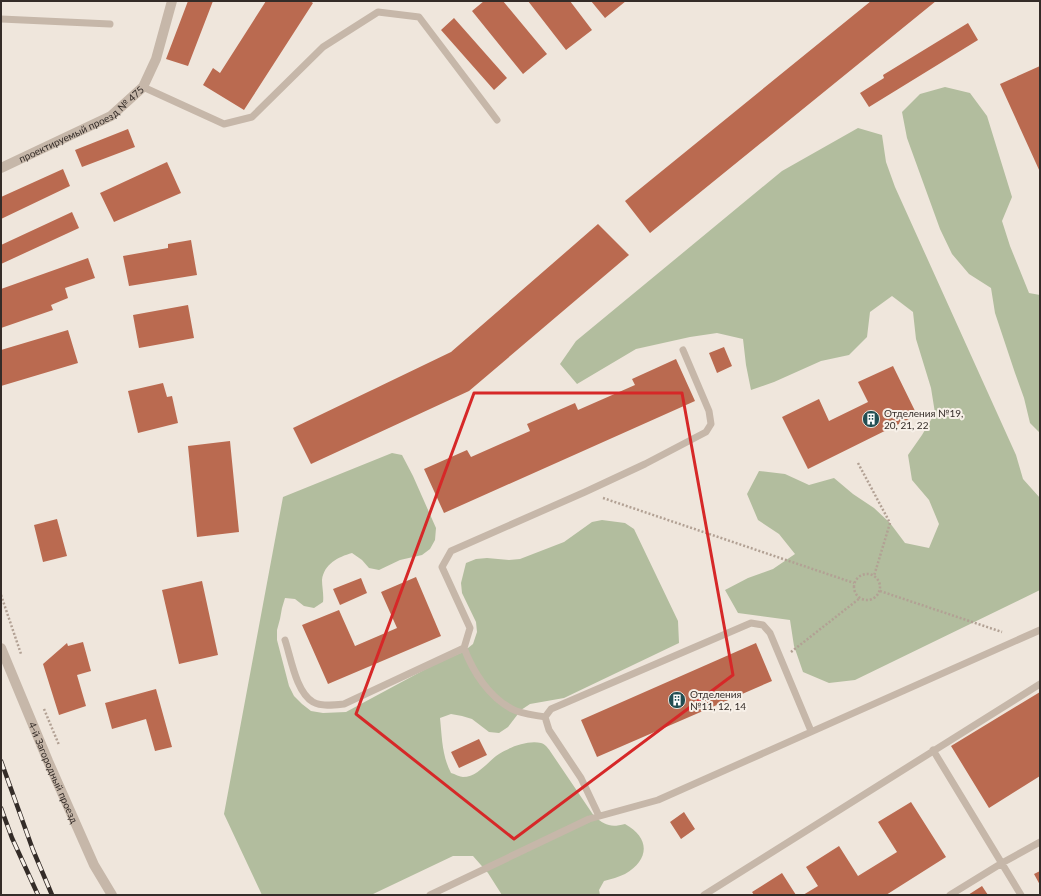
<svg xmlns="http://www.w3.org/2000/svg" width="1041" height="896" font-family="Lato,sans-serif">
<rect width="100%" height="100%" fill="#efe6dc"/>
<path fill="#b2bd9e" d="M945,87L970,93L987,116L1012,197L1002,221L1010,246L1029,293L1040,295V433L1030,423L1024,398L1015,373L995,313L991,288L969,274L952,254L940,229L907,138L902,112L920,94Z
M858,128L882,135L886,162L895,187L1016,455L1023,479L1040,498V590L855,680L829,683L803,672L794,646L790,620L738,613L725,590L748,578L773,569L795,554L779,534L758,520L747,494L759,471L785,474L809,485L834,478L853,494L874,508L890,523L905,543L929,548L939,524L929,500L912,480L908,455L922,435L935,413L931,388L916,339L913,312L892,296L870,312L867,337L849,355L821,361L774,382L751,390L746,365L743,339L717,333L690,337L636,349L577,384L560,364L576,341L782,171Z
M392,453L402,455L413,476L436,528L435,540L430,549L422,555L400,560L379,570L369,568L362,560L352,553C338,557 324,564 322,580C322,587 324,595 323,602L314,608L304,606L295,599L285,598L282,608L280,619L277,630V640L289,686L294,696L302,704L311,711L323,713L346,712L437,663L463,652L473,644L477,632L476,622L462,593L461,583L466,563L476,559L487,558L509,560L520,559L564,542L592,522L602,520L625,523L634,529L678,621L679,643L564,698L530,704L521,710L508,727L499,733L489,732L472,719L462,716L451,714L440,718C442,737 442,756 451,773C455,774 460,777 463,777C478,777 488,761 499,754C510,747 528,740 541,743C545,744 548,748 550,751L594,816C605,825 610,828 625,824C650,838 650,859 625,874C619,877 611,879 604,881L599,890L600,895H502L488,873L473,856H453L371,895H262L224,814L283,497Z"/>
<path fill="#ba6a50" d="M188,1H213L188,66L166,59Z
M266,1H310L313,3L244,110L203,85L213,68L220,73Z
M484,1H503L547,54L523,74L472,11Z
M528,1H570L592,30L566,50Z
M591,1H626L605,18Z
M871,1H936L650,233L625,201Z
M454,18L507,78L494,90L441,30Z
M968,23L978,40L869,107L860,93L884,78L883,75Z
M1040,66V172L1000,84Z
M128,129L135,147L82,167L75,150Z
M167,162L181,193L114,222L100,193Z
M63,169L70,186L1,219V197Z
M72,212L79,228L1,264V245Z
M598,224L629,255L469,391L311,464L293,428L451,352Z
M191,240L197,275L129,286L123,256L168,248V244Z
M88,258L95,278L65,288L68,298L51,305L53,310L1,328V289Z
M188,305L194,338L139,348L133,315Z
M68,330L78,363L1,386V350Z
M724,347L732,366L717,373L709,353Z
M676,359L695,401L444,513L424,469L467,450L471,457L530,431L527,424L575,403L578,410L635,385L632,379Z
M893,366L917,415L808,469L782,417L819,399L829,421L868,402L858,382Z
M163,383L167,397L172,396L178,423L138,433L128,391Z
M230,441L239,532L197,537L188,446Z
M57,519L67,556L43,562L34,525Z
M416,577L441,636L328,684L302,625L339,610L355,646L397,628L381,592Z
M361,578L367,593L340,605L333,589Z
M202,581L218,655L179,664L162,590Z
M83,642L91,671L77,675L86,706L59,715L43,664L67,643L68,646Z
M756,643L772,681L597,757L581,720Z
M156,689L172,747L155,751L146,719L112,729L105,703Z
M1040,692V776L989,808L951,746Z
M479,739L487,755L459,768L451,752Z
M911,802L946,857L886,895H803L818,886L806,867L839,846L858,876L897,852L878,822Z
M684,812L695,829L681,839L670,822Z
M1040,871V885L1034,874Z
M782,873L796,895H754L752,892Z
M982,886L988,895H968Z"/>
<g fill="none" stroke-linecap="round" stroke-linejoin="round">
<path stroke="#b2a194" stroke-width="2.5" stroke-dasharray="2 2" stroke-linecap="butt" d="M858,463L890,523L874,576
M603,498L854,583
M854 587a13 13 0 1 1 26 0a13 13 0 1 1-26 0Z
M880,591L1002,632
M1,595L21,654
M791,652L860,598
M44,709L59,745"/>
<path stroke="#c6b7a9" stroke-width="7" d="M1,19L110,24
M143,87L224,124L252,117L323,47L378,12L419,17L497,120
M285,640C291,658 296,692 313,702C322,707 335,705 344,704L464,648
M545,717C535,715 521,714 512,709C489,697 473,672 464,648L470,628L442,567L451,551L585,492L645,464L706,432L711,424L709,411L683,350
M933,750L1021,895
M599,816L581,778L549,730L545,717L551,709L751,623L763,625L770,633L811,731
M430,895L589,819L658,800L1040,630
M704,895L1040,684
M950,895L1002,863L1040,842"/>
<path stroke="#c6b7a9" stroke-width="10" id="s1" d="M1,168L111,116L143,87L156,59L172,1"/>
<path stroke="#c6b7a9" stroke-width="10" id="s2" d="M1,648L48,761L94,865L112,895"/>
<defs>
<path id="rail" d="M1,761L33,850L52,895
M1,808L12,838L38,895"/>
</defs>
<use href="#rail" stroke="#342c28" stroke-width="4.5"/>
<use href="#rail" stroke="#f7f0e8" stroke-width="3" stroke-dasharray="9" stroke-linecap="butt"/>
</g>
<path fill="none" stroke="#d62828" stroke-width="3" stroke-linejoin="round" d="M474,393H682L733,675L514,839L356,714Z"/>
<defs>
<symbol id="building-disc" viewBox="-11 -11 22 22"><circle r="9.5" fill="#224e52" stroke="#f7f0e8"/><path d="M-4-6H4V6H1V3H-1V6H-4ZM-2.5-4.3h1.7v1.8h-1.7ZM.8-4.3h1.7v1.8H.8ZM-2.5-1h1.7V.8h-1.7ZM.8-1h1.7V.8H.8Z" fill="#fff"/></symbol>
</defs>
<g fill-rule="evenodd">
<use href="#building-disc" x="861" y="409" width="20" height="20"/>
<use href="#building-disc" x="667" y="690" width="20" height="20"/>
</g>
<g text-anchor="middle" stroke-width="4" stroke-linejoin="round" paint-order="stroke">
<g font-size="10" fill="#342c28" stroke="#f7f0e8">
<text dy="4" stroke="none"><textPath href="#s1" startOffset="92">проектируемый проезд № 475</textPath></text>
<text dy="4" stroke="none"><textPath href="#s2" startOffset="135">4-й Загородный проезд</textPath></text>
</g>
<g font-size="10" fill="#342c28" stroke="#f7f0e8" text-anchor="start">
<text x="884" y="417">Отделения №19,<tspan x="884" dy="12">20, 21, 22</tspan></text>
<text x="690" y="698">Отделения<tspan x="690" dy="12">№11, 12, 14</tspan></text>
</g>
</g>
<rect width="1041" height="896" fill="none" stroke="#342c28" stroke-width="4"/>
</svg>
